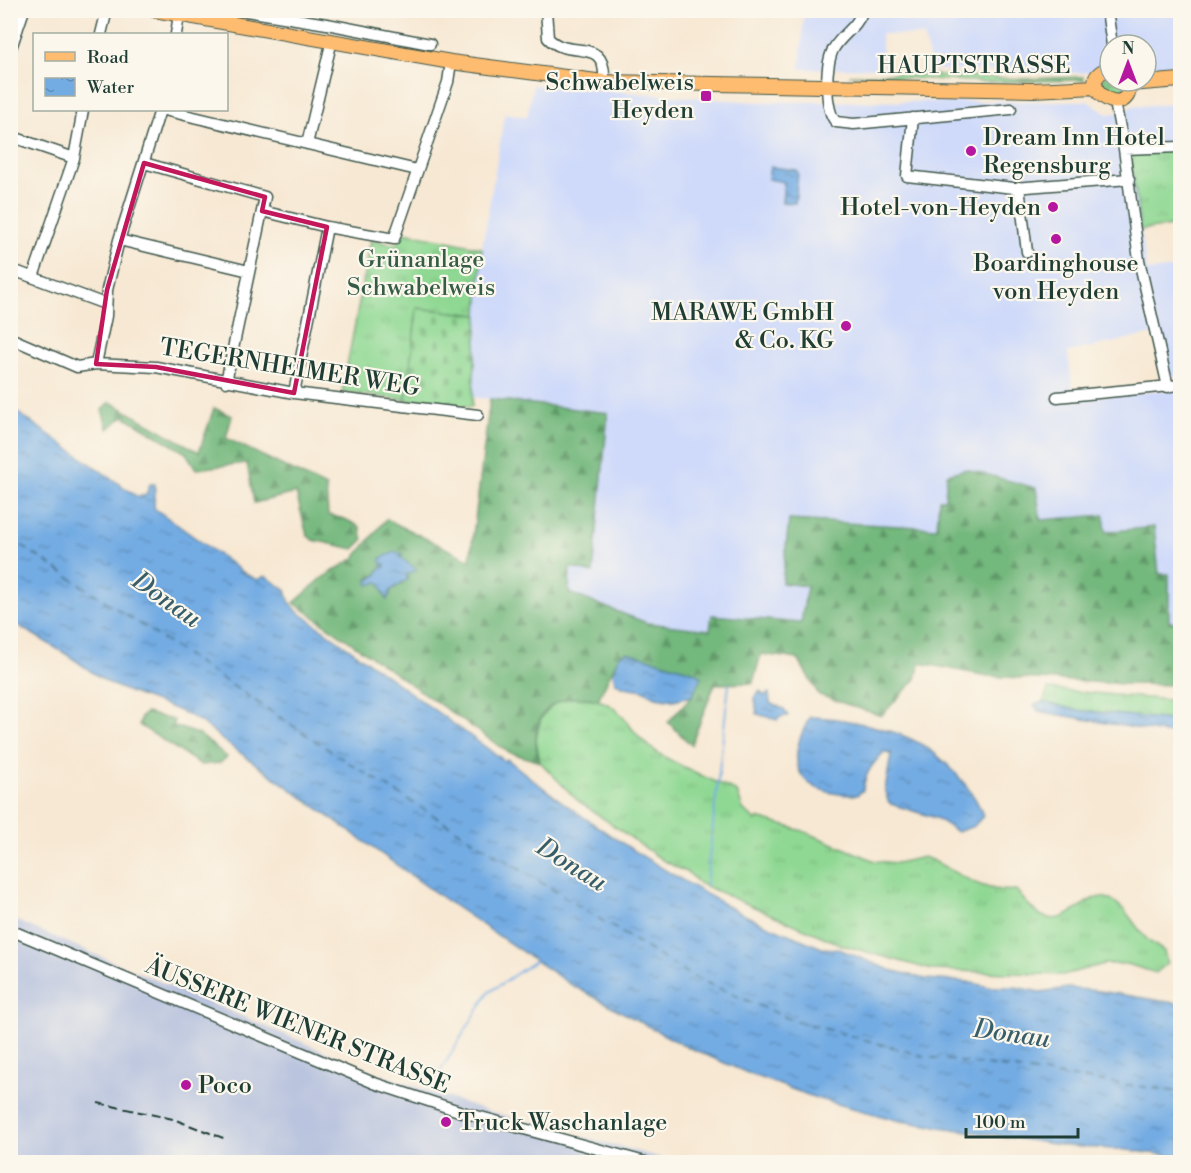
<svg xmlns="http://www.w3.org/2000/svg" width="1191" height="1173" font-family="'Libre Bodoni',serif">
<defs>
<pattern id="grass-tufts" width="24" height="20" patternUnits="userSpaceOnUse" patternTransform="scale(1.5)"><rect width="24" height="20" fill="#8fd893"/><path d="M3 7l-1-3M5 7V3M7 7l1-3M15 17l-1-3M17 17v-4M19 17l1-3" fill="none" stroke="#7bba7f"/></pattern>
<pattern id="forest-firs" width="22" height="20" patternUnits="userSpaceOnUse" patternTransform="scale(1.5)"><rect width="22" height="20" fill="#73b87d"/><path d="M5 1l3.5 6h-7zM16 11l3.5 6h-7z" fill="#5e9767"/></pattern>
<pattern id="cemetery-stones" width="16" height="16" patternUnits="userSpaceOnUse" patternTransform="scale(1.5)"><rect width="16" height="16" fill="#8fd893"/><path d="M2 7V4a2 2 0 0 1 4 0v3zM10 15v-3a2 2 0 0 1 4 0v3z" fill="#7bba7f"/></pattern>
<pattern id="water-ripples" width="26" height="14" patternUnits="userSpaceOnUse" patternTransform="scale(1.5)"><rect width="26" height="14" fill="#73ace3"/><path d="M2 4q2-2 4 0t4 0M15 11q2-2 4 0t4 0" fill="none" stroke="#5e8db9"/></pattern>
</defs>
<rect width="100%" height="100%" fill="#fbf7ec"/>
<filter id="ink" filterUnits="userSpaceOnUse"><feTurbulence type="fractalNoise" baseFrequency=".0167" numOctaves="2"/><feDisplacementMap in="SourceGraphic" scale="12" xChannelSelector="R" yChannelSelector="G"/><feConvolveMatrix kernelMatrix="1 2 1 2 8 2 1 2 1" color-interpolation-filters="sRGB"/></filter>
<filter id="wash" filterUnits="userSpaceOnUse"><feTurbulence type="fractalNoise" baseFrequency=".008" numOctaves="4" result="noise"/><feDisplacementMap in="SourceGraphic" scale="24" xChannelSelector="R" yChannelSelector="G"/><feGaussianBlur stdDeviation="1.35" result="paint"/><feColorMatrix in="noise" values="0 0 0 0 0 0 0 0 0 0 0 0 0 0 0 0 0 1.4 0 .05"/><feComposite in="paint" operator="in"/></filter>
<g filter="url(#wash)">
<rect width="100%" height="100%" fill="#f7e8d3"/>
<path fill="#cfdafa" d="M804,11H1180V63L1146,68V45H1110V65L1083,73L933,70L923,36L881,34L883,68L800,69Z
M533,85L754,102L1087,101L1107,114L1125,112L1132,106L1180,104V143L1130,146L1147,271L1180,268V377L1171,376L1168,371L1158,333L1068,352L1074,399L1180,389V623L1169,622V574H1159L1106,532L1104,515L1041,520L945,499L939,500L938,528L789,520L782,582L807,586L802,624L712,615L711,630L647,623L569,593L570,567L593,573L608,413L472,397L482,248L505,113L527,117Z"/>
<path fill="#bac4de" d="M10,918L373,1072L485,1110L676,1162H11Z"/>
<path fill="url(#grass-tufts)" stroke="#578a64" stroke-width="1.5" d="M1110,72V81H1125V88L1120,93H1109L1104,88L1103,80Z
M898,73L1022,79L1083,77L1084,80L989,82L849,75Z
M1176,150L1180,189V225L1140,230L1131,153Z
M404,232L482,248L478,315L417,308L406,400L342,392L371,240L397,245Z
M1048,689L1180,701V721L1076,710L1043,702Z
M570,697C629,696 619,728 658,753C682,768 711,779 737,792L743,809L756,821L758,818L803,831L875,861L897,863L924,857C956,869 979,894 1016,890C1023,899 1032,911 1042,916C1069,929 1086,891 1106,898C1125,904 1133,924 1145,937C1150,943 1158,947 1164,951L1167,964L1156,973L1127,964H1104L1063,975L932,970L842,945L698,883L690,874L664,861L577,800L540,762L536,739L541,718L556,701Z"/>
<path fill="url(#forest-firs)" stroke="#497a58" stroke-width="1.5" fill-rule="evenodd" d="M490,399L608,413L593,573L570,567L569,593L647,623L710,630L712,615L801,623L807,586L782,583L789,520L937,528L939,499H945L947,474L966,469L1036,488L1041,520L1104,515L1106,532L1154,527L1159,574H1169V622L1180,623V685L1124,684L988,676L920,663L916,679L881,716L819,695L798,659L761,654L753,683L715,684L691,745L668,722L692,696L701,677L695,672L627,652L619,656L598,700C553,690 525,716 540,762L508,752L294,603L322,578L355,558L386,519L470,560ZM395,553L402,555L400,557L405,562L408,579L391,590L386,598L379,581L370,579L385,567L389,556Z
M110,402L199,452L214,408L232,416L226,438L326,487L328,515L345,519L360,527L363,540L354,549L313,540L307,535L296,493L254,503L247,463L196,469L186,453L124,416L108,429L102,410Z
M146,713L174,720V726L200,735L227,757L220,763L201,765L139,725L141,717Z"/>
<path fill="url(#cemetery-stones)" stroke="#578a64" stroke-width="1.5" d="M417,308L478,315L472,407L406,400Z"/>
<path fill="url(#water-ripples)" stroke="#49748c" stroke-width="1.5" d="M770,167L796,170L798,173L795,203L782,202L784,182L768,179Z
M11,408L138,497L146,495L150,484H155L154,508L244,573L257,580L265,576L286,590L289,601L297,611L505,761L507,759C576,816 653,865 731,908C760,924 792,935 822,948L839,949L890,970L926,979L968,982L989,987H1015L1040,992L1068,988L1099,991L1180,1004V1157L1127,1150L1067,1146L900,1121L819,1099L750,1074L683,1045L570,984L447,901L221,739C191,707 149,703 111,684C94,675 82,664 66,654C48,643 29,632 11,621Z
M395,552L403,554L400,557L417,570L406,575L408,579L391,590L387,600L379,582L369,585L368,581L377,575L379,569L385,567V564L382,566L381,558Z
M627,652L695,672L701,677L692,696L673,700L656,697L643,690L624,687L615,682L613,673L619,656Z
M760,691L764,696L769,693L770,703L784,709L788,716L780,717L777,720L757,714L755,698Z
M1043,702L1076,710L1180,721V734L1163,733L1038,711L1034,705Z
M810,717C839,717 891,728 917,742C941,754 975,790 983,816L974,826L957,832L936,818L891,804L888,801L885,790L891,754L883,753C872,765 865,773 863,790L857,795C799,795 782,766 810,717Z"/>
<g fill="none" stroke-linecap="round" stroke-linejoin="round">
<path stroke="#73ace3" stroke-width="2" d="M706,885L729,684
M432,1085L488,993L535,961"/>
<path stroke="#385e69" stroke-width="1.5" stroke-dasharray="8 6" stroke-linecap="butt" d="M10,538L346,761L693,977L790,1019L927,1057L1180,1092"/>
</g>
</g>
<g filter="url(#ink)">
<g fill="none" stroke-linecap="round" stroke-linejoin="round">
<defs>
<path id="minor" d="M240,10L327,24L430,44
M546,10L548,38C569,61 607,34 604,82
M863,10C857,28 843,33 834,48C825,62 824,110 836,122L854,124L1011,109
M1107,10L1112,45
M101,34L107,10
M176,34L179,15
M10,51L24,10
M1115,102L1124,149L1139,260L1168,387
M164,110L417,170
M913,118L907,176L1014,188L1129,179
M10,136L74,158
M307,144L332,40
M1124,149L1180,147
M144,163L265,197L262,211L327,227L394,239L448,82L451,62
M1019,187L1027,252
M119,240L249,271
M10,269L105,304
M33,277L74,158L83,110
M10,338L77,367L96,364L156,367L294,393L478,415
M96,364L106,316L107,290L119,240L160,110
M226,382L262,211
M294,393L327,227
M1057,397L1180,385
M10,930L374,1083L462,1112L645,1162"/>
<path id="major" d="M154,10L451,62L604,82L1033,90L1096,87
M1110,68C1066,83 1133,127 1129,81
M1130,84L1180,80"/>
</defs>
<use href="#minor" stroke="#3f574c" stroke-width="13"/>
<use href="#major" stroke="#3f574c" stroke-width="16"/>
<use href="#minor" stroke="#fff" stroke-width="10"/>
<use href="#major" stroke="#fdbc70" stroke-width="14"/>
<path stroke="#1f3d34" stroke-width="2" stroke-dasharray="9 4.5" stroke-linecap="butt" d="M98,1103L173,1119L226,1139"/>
</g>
</g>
<path fill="none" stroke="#c2185b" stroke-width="4.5" stroke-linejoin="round" d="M144,163L265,197L262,211L327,227L294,393L156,367L96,364L107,290Z"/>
<g fill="#b5179e" stroke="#fbf7ec" stroke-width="2">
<rect x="700" y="90" width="12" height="12" rx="3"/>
<circle cx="971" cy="151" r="6"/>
<circle cx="1053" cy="207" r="6"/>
<circle cx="1056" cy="239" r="6"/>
<circle cx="846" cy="326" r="6"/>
<circle cx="186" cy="1085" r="6"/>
<circle cx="446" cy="1122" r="6"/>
</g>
<g text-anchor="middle" stroke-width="4.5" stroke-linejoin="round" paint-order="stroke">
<g font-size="24" fill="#1f3d34" stroke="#fbf7ec">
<text x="974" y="73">HAUPTSTRASSE</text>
<text transform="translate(290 367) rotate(9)" y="8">TEGERNHEIMER WEG</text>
<text transform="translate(298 1025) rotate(22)" y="8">ÄUSSERE WIENER STRASSE</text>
</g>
<g font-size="24" fill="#1f3d34" stroke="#fbf7ec" text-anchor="end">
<text x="694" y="90">Schwabelweis<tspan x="694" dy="28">Heyden</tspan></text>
<text x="983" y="145" text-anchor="start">Dream Inn Hotel<tspan x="983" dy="28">Regensburg</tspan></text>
<text x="1041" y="215">Hotel-von-Heyden</text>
<text x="1056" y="271" text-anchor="middle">Boardinghouse<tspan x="1056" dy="28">von Heyden</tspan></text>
<text x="834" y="320">MARAWE GmbH<tspan x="834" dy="28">&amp; Co. KG</tspan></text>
<text x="198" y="1093" text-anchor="start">Poco</text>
<text x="458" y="1130" text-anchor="start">Truck Waschanlage</text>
</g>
<g font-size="24" fill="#355c47" stroke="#fbf7ec">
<text x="421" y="267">Grünanlage<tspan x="421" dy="28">Schwabelweis</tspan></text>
</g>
<g font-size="26" font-style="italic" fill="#385e69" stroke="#fbf7ec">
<text transform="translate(167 599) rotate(35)" y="9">Donau</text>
<text transform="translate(572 864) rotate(32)" y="9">Donau</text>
<text transform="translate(1012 1033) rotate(8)" y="9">Donau</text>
</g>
</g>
<rect width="1191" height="1173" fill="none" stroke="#fbf7ec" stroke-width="36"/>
<rect x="33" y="33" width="195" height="78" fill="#fbf7ec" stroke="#a3ada2" stroke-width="1.5"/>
<rect x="45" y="52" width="30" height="9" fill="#fdbc70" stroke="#a3ada2" stroke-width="1.5"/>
<text x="87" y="63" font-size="18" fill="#1f3d34">Road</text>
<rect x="45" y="78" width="30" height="18" fill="url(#water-ripples)" stroke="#a3ada2" stroke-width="1.5"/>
<text x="87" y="93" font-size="18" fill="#1f3d34">Water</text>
<g transform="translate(1128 63)"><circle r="28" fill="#fbf7ec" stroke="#a3ada2" stroke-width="1.5"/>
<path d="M0-4.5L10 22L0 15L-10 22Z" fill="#b5179e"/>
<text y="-9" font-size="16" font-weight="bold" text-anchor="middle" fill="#1f3d34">N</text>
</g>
<path d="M966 1128v9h112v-9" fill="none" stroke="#1f3d34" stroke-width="3"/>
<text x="975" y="1128" font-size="18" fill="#1f3d34" stroke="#fbf7ec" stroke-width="4.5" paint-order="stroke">100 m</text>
</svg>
